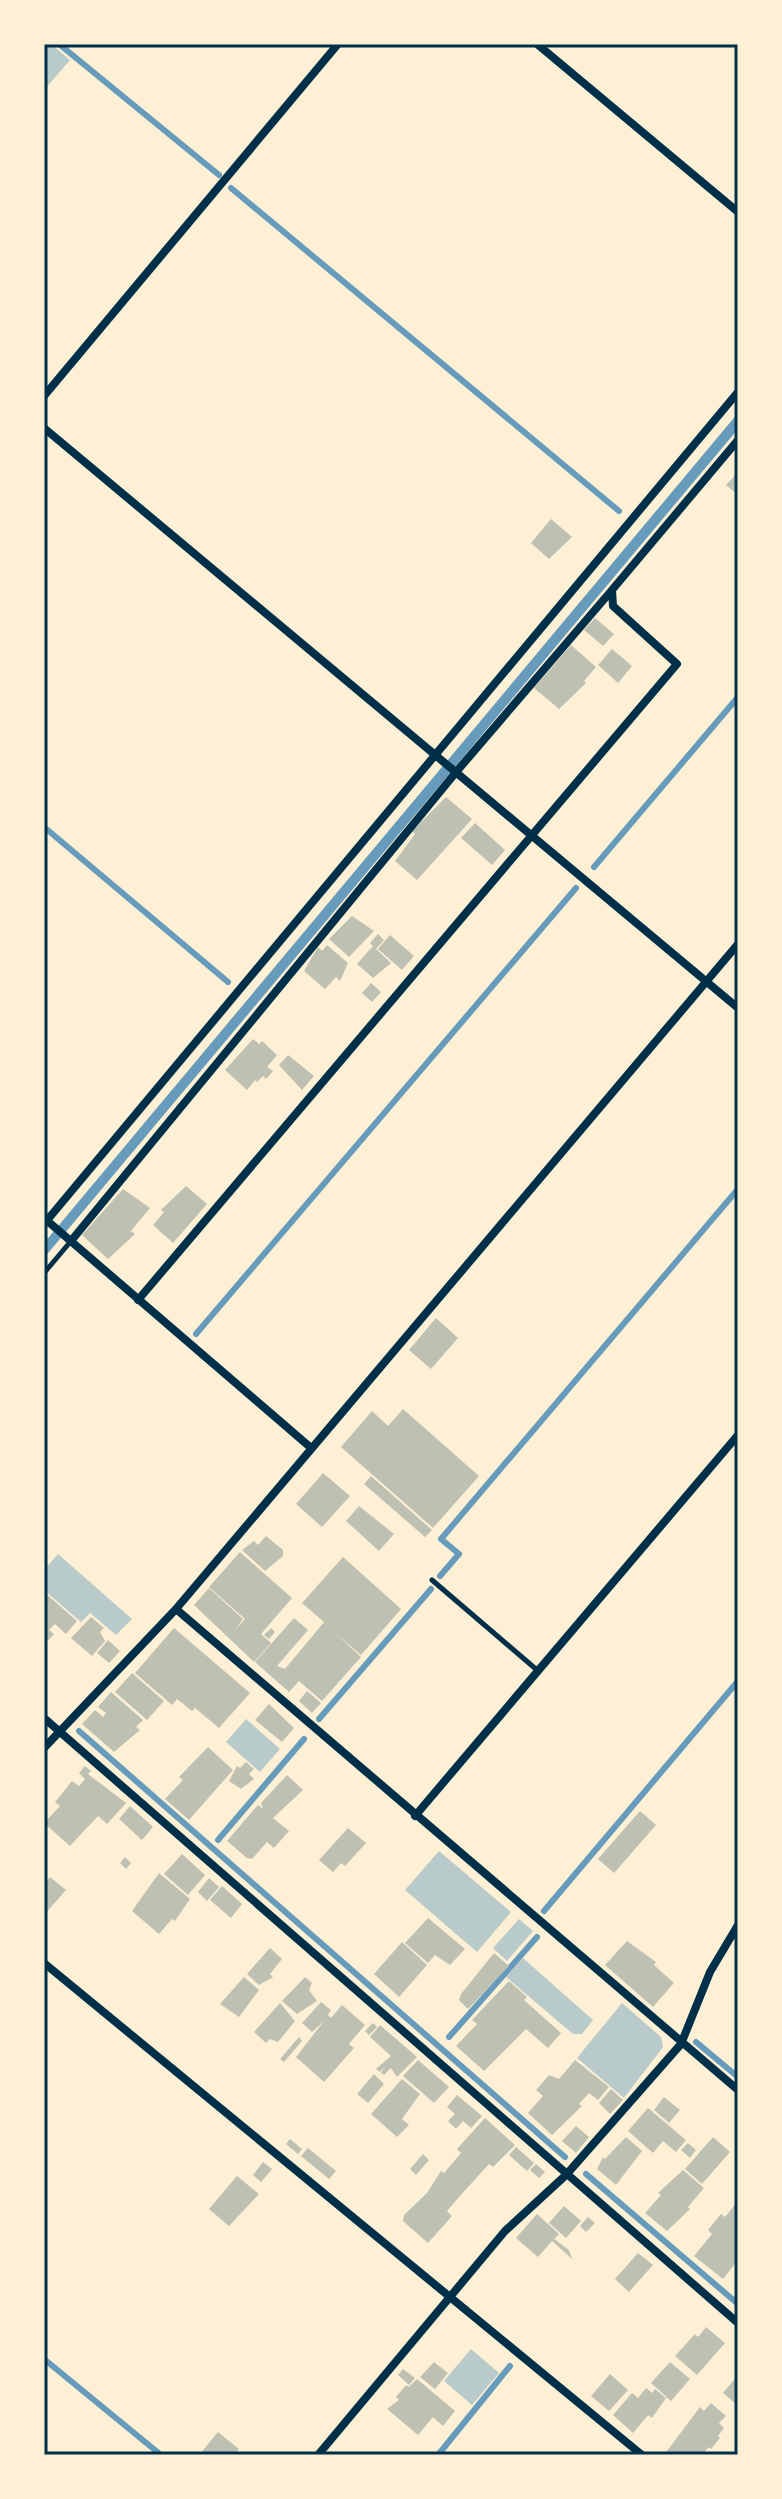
<svg xmlns="http://www.w3.org/2000/svg" width="782" height="2499" font-family="'Varela Round',sans-serif">
<rect width="100%" height="100%" fill="#fdf0d5"/>
<path fill="#b9caca" d="M44,44H51L70,60L44,90Z
M58,1554L132,1619L116,1635L90,1613L81,1622L44,1590V1570Z
M246,1719L280,1749L260,1772L226,1742Z
M439,1851L511,1912L477,1952L405,1890Z
M519,1919L533,1931L507,1961L493,1948Z
M523,1958L593,2020L582,2034H573L506,1977Z
M622,2003L661,2037L663,2047L624,2098L577,2058Z
M471,2349L499,2373L472,2405L444,2381Z"/>
<path fill="#669bbc" d="M738,413V429L44,1258V1243Z"/>
<g fill="none" stroke-linecap="round" stroke-linejoin="round">
<path stroke="#669bbc" stroke-width="6" d="M59,44L219,175
M231,188L619,511
M44,827L228,982
M594,867L738,697
M196,1334L576,888
M440,1576L459,1554L441,1539L738,1189
M319,1719L431,1589
M79,1731L565,2157
M218,1840L304,1739
M544,1911L738,1681
M449,2037L537,1937
M696,2042L738,2077
M586,2174L738,2304
M44,2359L161,2455
M438,2455L510,2366"/>
</g>
<path fill="#bec0b2" d="M738,472V495L726,485Z
M551,519L572,537L549,559L531,543Z
M595,618L614,634L603,646L584,630Z
M571,645L596,667L584,681L586,683L559,709L534,688Z
M612,649L632,666L618,683L598,665Z
M446,797L472,819L417,880L395,861L415,834L412,831Z
M475,823L505,850L492,865L461,838Z
M352,916L374,931L349,957L329,939Z
M378,934L384,940L376,949L391,963L373,978L357,964L373,946L370,943Z
M390,935L414,956L402,970L378,949Z
M327,945L348,963L340,981L336,977L325,989L304,971L318,947L322,951Z
M371,983L381,992L372,1002L362,993Z
M253,1039L259,1044L262,1041L277,1055L267,1067L273,1071L266,1079L263,1076L257,1082L255,1080L247,1090L225,1070Z
M288,1055L314,1076L302,1090L279,1065Z
M186,1186L207,1204L173,1243L153,1225L164,1212L161,1210Z
M123,1189L150,1208L131,1231L135,1234L108,1259L82,1235Z
M436,1318L458,1338L431,1369L409,1350Z
M403,1409L479,1476L433,1528L341,1447L372,1411L388,1426Z
M323,1473L350,1496L322,1527L296,1504Z
M371,1476L432,1530L425,1537L364,1484Z
M359,1506L394,1534L379,1551L346,1521Z
M266,1536L283,1550V1556L265,1571L242,1550L254,1541L258,1545Z
M240,1552L292,1598L261,1634L271,1643L254,1662L194,1605L209,1588L243,1619L235,1630L245,1619L209,1587Z
M343,1557L401,1609L361,1655L336,1634L361,1657L322,1701L299,1681L289,1692L255,1662L294,1618L308,1630L277,1666L285,1669L324,1622L302,1603Z
M44,1592L77,1621L66,1634L55,1624L49,1630L54,1634L44,1645Z
M91,1617L104,1628L100,1632L105,1641L92,1656L71,1638Z
M174,1628L250,1693L219,1728L195,1708L192,1711L177,1699L172,1705L135,1673Z
M271,1628L275,1632L269,1639L264,1635Z
M108,1640L120,1651L109,1663L97,1653Z
M132,1673L164,1701L147,1720L115,1692Z
M307,1691L321,1703L312,1713L299,1701Z
M111,1692L143,1720L136,1727L140,1730L114,1752L82,1724L95,1710L103,1717L106,1713L98,1707Z
M269,1704L294,1728L282,1742L255,1720Z
M208,1747L233,1770L189,1820L165,1799L183,1780L179,1777Z
M246,1762L254,1769L249,1774L254,1779L241,1789L229,1781L237,1766L240,1768Z
M85,1766L91,1771L88,1774L126,1803L107,1824L98,1816L70,1846L44,1823L60,1806L55,1802L72,1781L79,1786L85,1779L79,1773Z
M287,1775L303,1790L273,1818L289,1831L274,1848L267,1842L252,1859L247,1858L227,1841L258,1805L263,1809L261,1803Z
M130,1806L153,1827L142,1840L119,1819Z
M640,1811L656,1825L614,1873L598,1859Z
M348,1828L366,1843L345,1866L341,1863L333,1872L319,1860Z
M182,1854L205,1875L188,1895L164,1874Z
M125,1857L131,1863L126,1869L120,1863Z
M159,1873L190,1899L175,1921L172,1919L159,1934L132,1911Z
M50,1877L66,1890L44,1915V1884Z
M209,1878L219,1887L207,1901L198,1892Z
M222,1886L242,1904L231,1918L210,1900Z
M428,1918L465,1949L450,1965L435,1955L428,1963L405,1943Z
M627,1941L656,1962L654,1965L674,1983L653,2007L605,1965Z
M402,1942L427,1965L399,1997L374,1974Z
M270,1948L282,1959L270,1974L273,1977L259,1985L247,1974Z
M494,1953L509,1966L468,2009L459,2000L461,1994Z
M244,1977L259,1990L239,2017L220,2004Z
M305,1977L312,1983L309,1990L317,2001L297,2014L282,2001Z
M509,1981L527,1997L524,2000L561,2033L548,2048L526,2029L484,2071L456,2046L477,2024L472,2020Z
M321,2002L331,2010L328,2015L331,2018L342,2005L365,2025L349,2044L354,2048L324,2082L296,2057L324,2021L312,2032L302,2023Z
M280,2003L295,2021L278,2042L270,2039L266,2043L254,2032Z
M373,2023L377,2027L369,2035L365,2031Z
M380,2025L417,2057L397,2077L391,2068L384,2075L381,2073L385,2066L380,2072L376,2069L391,2056L370,2037Z
M299,2037L302,2041L284,2062L280,2059Z
M418,2060L449,2087L434,2103L403,2076Z
M575,2060L609,2087L598,2100L589,2093L579,2104L582,2106L552,2135L528,2113L543,2096L536,2090L549,2075L559,2079Z
M374,2074L384,2084L368,2103L357,2094Z
M402,2079L420,2094L402,2119L409,2125L397,2137L371,2114Z
M611,2089L623,2100L610,2114L599,2103Z
M457,2095L482,2116L471,2128L463,2121L456,2129L448,2121L455,2114L447,2107Z
M664,2097L680,2110L669,2123L654,2110Z
M648,2108L686,2140L676,2152L663,2141L653,2153L628,2131Z
M485,2118L515,2145L493,2167L489,2164L459,2197L447,2211L452,2216L428,2243L403,2221L404,2215L427,2193L441,2171L444,2173L461,2153L457,2149Z
M576,2126L589,2137L576,2153L562,2141Z
M626,2137L642,2151L616,2185L597,2169L603,2157L605,2159Z
M713,2137L730,2152L702,2184L685,2169Z
M290,2139L302,2149L298,2154L286,2144Z
M688,2143L696,2150L690,2158L681,2150Z
M516,2147L534,2163L527,2171L509,2155Z
M308,2148L336,2171L329,2179L301,2156Z
M423,2154L429,2160L416,2175L410,2169Z
M263,2162L272,2169L261,2182L253,2175Z
M536,2164L545,2172L539,2178L530,2170Z
M683,2170L704,2188L688,2207L690,2209L667,2231L645,2213L661,2195L658,2193Z
M237,2176L259,2194L229,2226L209,2209Z
M738,2201V2260L723,2279L694,2256L712,2234L708,2230L721,2214L725,2217Z
M564,2206L581,2221L566,2238L549,2223Z
M537,2214L559,2234L554,2239L569,2250L572,2259L552,2241L538,2257L516,2238Z
M588,2217L595,2223L586,2232L580,2226Z
M638,2253L653,2265L629,2292L615,2279Z
M706,2327L725,2343L697,2375L675,2356L695,2334L698,2337Z
M434,2362L448,2373L435,2389L420,2377Z
M670,2362L690,2379L671,2401L651,2383Z
M403,2369L415,2378L409,2385L398,2375Z
M610,2374L628,2390L609,2411L591,2396Z
M738,2375V2401L736,2404L723,2393Z
M417,2379L455,2411L443,2426L433,2417L418,2435L387,2409L399,2400L396,2397L406,2385L409,2387Z
M646,2388L652,2393L655,2389L666,2398L652,2418L648,2415L633,2433L613,2415L632,2393L638,2398Z
M711,2403L726,2416L719,2423L724,2428L718,2436L720,2438L711,2449L709,2447L702,2455H664L700,2407L704,2411Z
M218,2432L239,2449L234,2455H199Z"/>
<g fill="none" stroke-linecap="round" stroke-linejoin="round">
<path stroke="#003049" stroke-width="5" d="M44,1273L71,1241
M432,1580L537,1670"/>
<path stroke="#003049" stroke-width="8" d="M537,44L738,212
M44,396L338,44
M44,428L738,1008
M44,1218L310,1447
M44,1224L738,392
M71,1241L457,771L612,590
M138,1300L677,664L613,606L612,590L738,440
M176,1609L738,2090
M44,1718L738,2323
M44,1748L176,1609L738,944
M415,1816L738,1435
M44,1963L642,2455
M318,2455L505,2231L566,2175L681,2044L710,1972L738,1925"/>
</g>
<rect width="782" height="2499" fill="none" stroke="#fdf0d5" stroke-width="92"/>
<rect x="46" y="46" width="690" height="2407" fill="none" stroke="#003049" stroke-width="3"/>
</svg>
